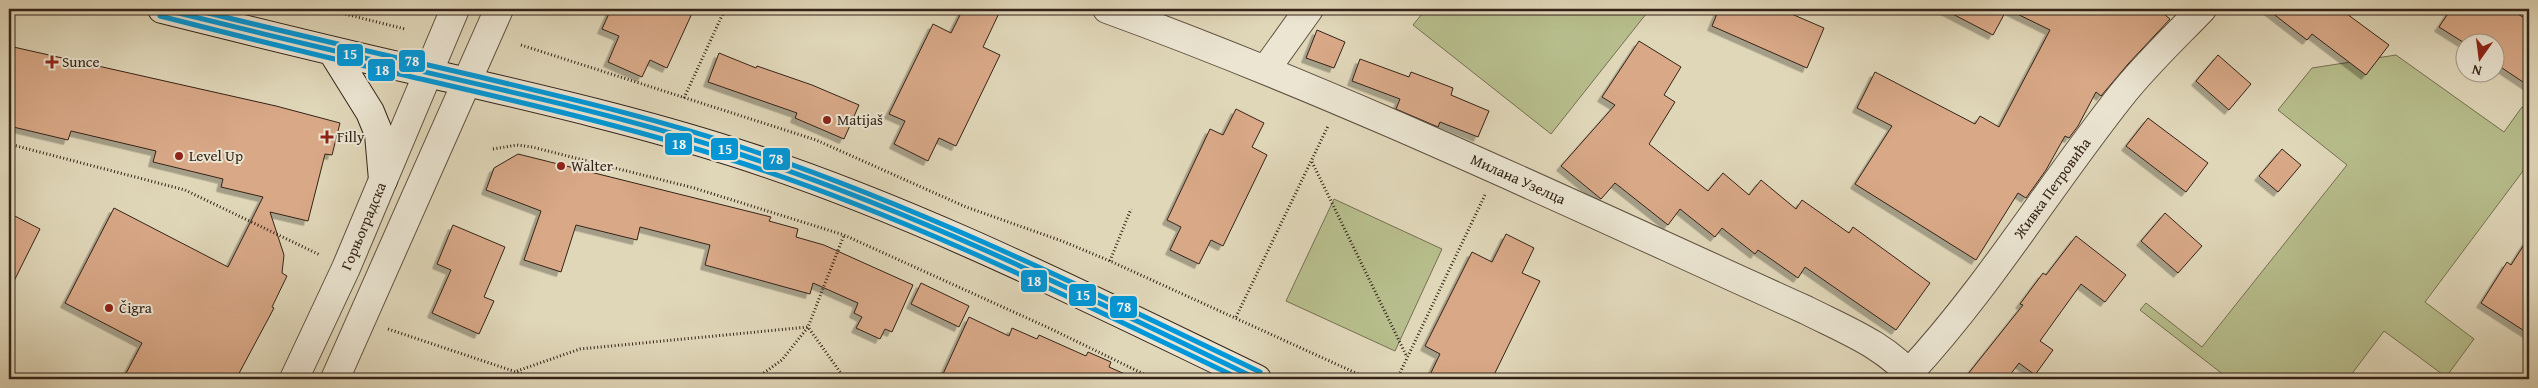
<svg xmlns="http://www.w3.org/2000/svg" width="2538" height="388" font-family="'Gentium Book Plus',serif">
<defs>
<filter id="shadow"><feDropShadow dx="-4.5" dy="4.5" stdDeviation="0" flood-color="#0004"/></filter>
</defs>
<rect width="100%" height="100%" fill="#e0d7b9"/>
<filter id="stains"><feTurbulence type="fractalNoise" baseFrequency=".004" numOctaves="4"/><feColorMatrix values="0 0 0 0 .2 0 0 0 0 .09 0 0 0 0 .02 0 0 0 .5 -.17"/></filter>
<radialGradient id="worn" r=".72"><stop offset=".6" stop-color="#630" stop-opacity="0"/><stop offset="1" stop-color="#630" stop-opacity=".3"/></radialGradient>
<path fill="#b7bd8c" stroke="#767052" d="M1426,9H1650L1551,134L1413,25Z
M2396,55L2504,132L2522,107L2529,112V163L2425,302L2474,339L2446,377L2384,331L2348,379H2229L2140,310L2146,303L2202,347L2347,165L2278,110L2312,68Z
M1334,199L1442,249L1395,351L1286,301Z"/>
<path fill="#d8a887" stroke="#342318" filter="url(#shadow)" d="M611,9H694L667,68L650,60L642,77L608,62L619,36L602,29Z
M963,9H1001L983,47L1000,55L956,146L939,138L928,161L894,144L905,121L889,114L933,24L951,33Z
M1719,9H1780L1824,28L1807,68L1712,26Z
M1943,9H2158L2170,19L2128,64L2101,96L2096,92L2078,126L2069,138L2065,136L2046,170L2026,198L2018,193L1976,260L1855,184L1892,126L1857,108L1875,72L1975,124L1980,116L1999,127L2050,30L2007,9L1993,35Z
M2267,9H2347V14L2389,45L2366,75L2312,34L2307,40Z
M2451,9H2510L2529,21V86L2496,64V42H2466V44L2439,27Z
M1317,30L1345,42L1334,68L1306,58Z
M1639,41L1681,67L1664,95L1675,102L1649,144L1708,191L1723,173L1749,195L1761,180L1796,209L1802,200L1849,233L1853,227L1930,283L1896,330L1805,267L1798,278L1758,250L1755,254L1722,228L1715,237L1680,209L1668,225L1615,183L1601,199L1561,166L1615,105L1602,97Z
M9,46L276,106L340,123L332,155L325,154L308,221L270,212L284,255L282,273L287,276L272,307L274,308L236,379H123L142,343L65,303L114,208L228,267L263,197L221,187L223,179L153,162L156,151L71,131L68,140L9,126Z
M719,53L756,68L757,66L812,85L859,105L844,139L795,118L797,113L708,82Z
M2218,55L2251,84L2229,110L2196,81Z
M1360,59L1409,77L1411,72L1453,88L1451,95L1489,111L1478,137L1440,122L1438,127L1396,109L1400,99L1352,81Z
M1236,109L1264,123L1252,147L1267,155L1223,246L1211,240L1199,264L1170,250L1181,227L1167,220L1210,129L1223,135Z
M2148,118L2208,163L2186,192L2126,146Z
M2282,149L2301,165L2278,192L2259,176Z
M518,154L771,217L769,221L798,229L796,237L824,245L913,285L892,332L885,329L880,339L856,328L862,317L854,313L858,303L813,283L810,294L705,265L710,245L640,227L637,240L576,225L561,272L524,260L541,211L486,190L494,168Z
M9,213L40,229L9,291Z
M2165,213L2202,246L2178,273L2141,241Z
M453,225L505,247L484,297L494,301L479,334L432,313L451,270L437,264Z
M1506,234L1534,248L1522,273L1540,281L1492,379H1428L1440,354L1425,346L1472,252L1492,262Z
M2076,236L2126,275L2105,302L2081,284L2040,341L2053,350L2035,375L2019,363L2007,379H1964L2023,305L2020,304L2043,273L2046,275Z
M2529,237V334L2481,303L2507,262L2511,265Z
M921,283L969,306L959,327L911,304Z
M969,317L1009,336L1012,328L1037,339L1039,335L1086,356L1088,352L1111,362L1109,367L1136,379H955L943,374Z"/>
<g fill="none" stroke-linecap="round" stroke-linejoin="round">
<defs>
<g id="minor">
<path id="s1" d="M1107,9C1346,96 1575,206 1806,310C1843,329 1888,346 1913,379"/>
<path d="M1266,69L1309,9"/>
<path id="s2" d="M1909,373C1988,288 2048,188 2120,97C2144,66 2175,37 2202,9"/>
</g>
<g id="tertiary">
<path id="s3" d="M294,379L346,268L455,9"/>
<path d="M335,379L499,9"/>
</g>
<path id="secondary" d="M162,9C250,31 339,53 428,73C531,97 633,120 733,152C915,210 1086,297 1257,379
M332,51L370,112L379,134L383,180"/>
</defs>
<use href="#minor" stroke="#5f5040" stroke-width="30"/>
<use href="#tertiary" stroke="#5f5040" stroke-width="30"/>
<use href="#secondary" stroke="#342318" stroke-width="30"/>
<path stroke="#342318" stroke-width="3" stroke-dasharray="1 2.5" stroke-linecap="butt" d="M325,9L405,29
M521,45L816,140L966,207L1062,241L1110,261L1369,379
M684,98L725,9
M9,144L185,190L320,255
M493,149L517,145L532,147L694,188L844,235L1049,328L1154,379
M1312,162L1407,357
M1110,261L1131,209
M1236,317L1328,126
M388,329L537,379
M517,371L580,349L808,327L844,235
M755,379L782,360L808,327L845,379
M1397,379L1485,195"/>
<use href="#minor" stroke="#ebe5d2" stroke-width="28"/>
<use href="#tertiary" stroke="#ebe5d2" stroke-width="28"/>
<use href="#secondary" stroke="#ebe5d2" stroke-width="28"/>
<defs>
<path id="bus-1" d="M162,9C239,28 317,47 394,65C508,91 622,116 733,152C915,211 1086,296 1257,379"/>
<path id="bus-2" d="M160,16C238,36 316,55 395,73C507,99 619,124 729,159C906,215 1073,299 1240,379"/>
<path id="bus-3" d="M192,9C288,33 384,55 480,77C567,98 654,118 738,146C919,206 1089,290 1260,372"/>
</defs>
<use href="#bus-1" stroke="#ebe5d2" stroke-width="9"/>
<use href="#bus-2" stroke="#ebe5d2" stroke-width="9"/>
<use href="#bus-3" stroke="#ebe5d2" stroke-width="9"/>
<use href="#bus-1" stroke="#0098da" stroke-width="5"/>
<use href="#bus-2" stroke="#0098da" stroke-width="5"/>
<use href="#bus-3" stroke="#0098da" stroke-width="5"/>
</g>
<g fill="#8f2418" stroke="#ebe5d2" stroke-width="2">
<path d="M49.5 54.5h5v5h5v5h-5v5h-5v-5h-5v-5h5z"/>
<circle cx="827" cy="120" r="5"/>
<path d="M324.5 129.5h5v5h5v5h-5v5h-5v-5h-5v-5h5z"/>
<circle cx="179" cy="156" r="5"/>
<circle cx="561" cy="166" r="5"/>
<circle cx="109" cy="308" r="5"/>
</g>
<g text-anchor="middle" stroke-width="4" stroke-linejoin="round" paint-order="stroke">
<g font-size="15" fill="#342318" stroke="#ebe5d2" text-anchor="start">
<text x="62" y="67">Sunce</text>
<text x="837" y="125">Matijaš</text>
<text x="337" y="142">Filly</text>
<text x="189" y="161">Level Up</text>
<text x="571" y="171">Walter</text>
<text x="119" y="313">Čigra</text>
</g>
<g font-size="15" fill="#342318" stroke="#ebe5d2">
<text dy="5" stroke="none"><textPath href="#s1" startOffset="445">Милана Узелца</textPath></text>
<text dy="5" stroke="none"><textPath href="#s2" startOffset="234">Живка Петровића</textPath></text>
<text dy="5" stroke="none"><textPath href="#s3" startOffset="168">Горњоградска</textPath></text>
</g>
</g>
<g stroke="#ebe5d2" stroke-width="2">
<rect x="336" y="43" width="28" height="24" rx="5" fill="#0098da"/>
<rect x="398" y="49" width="28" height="24" rx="5" fill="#0098da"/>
<rect x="367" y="58" width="29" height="24" rx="5" fill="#0098da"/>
<rect x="664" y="132" width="29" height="24" rx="5" fill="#0098da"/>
<rect x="710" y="137" width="29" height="24" rx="5" fill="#0098da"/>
<rect x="762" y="147" width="29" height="24" rx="5" fill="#0098da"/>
<rect x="1020" y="269" width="28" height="24" rx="5" fill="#0098da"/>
<rect x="1068" y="283" width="29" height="24" rx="5" fill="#0098da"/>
<rect x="1109" y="295" width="29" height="24" rx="5" fill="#0098da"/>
</g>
<g font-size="14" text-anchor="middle" font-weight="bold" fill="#fff">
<text x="350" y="59">15</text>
<text x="412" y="66">78</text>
<text x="382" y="75">18</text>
<text x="679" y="149">18</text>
<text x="725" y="154">15</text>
<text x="776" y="164">78</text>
<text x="1034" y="286">18</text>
<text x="1083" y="300">15</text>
<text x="1124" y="312">78</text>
</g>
<rect width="2538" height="388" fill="none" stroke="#e0d7b9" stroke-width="30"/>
<rect x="10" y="10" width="2518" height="368" fill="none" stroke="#342318" stroke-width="2.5"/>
<rect x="15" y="15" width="2508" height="358" fill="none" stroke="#342318"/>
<g transform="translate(2480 58) rotate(194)"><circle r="24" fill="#ebe5d2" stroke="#a29788"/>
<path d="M0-4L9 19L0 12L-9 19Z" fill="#8f2418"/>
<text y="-8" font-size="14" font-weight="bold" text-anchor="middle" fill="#342318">N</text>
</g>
<rect width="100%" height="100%" filter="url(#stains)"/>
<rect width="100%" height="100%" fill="url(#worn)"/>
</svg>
